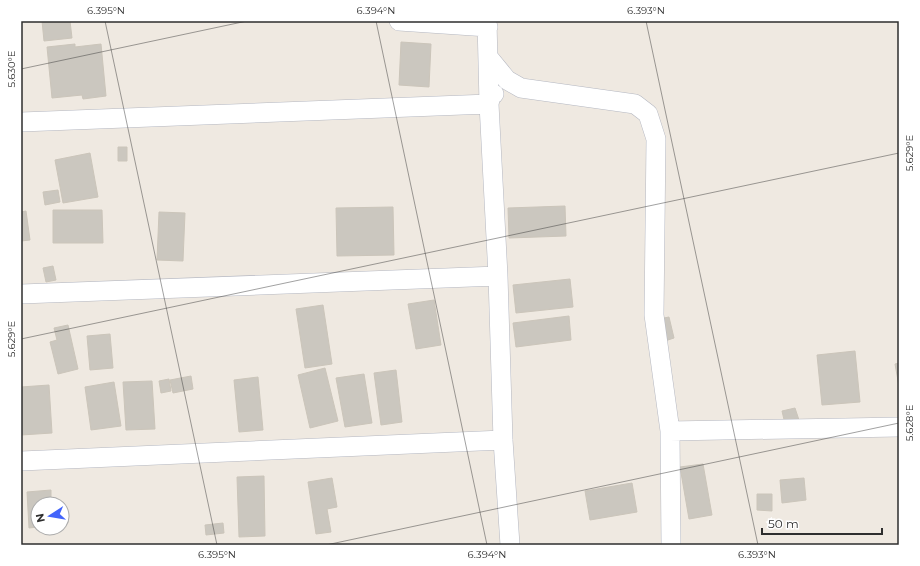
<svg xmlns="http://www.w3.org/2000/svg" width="920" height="566" font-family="Montserrat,sans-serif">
<rect width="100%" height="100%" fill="#efe9e1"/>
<path fill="#cbc7bf" stroke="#cbc5ba" d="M42,21H70L72,38L44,41Z
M401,42L431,44L429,87L399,85Z
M75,44V47L101,44L106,96L83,99L82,95L52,98L47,47Z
M118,147H127V161H118Z
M90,153L98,197L63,203L55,160Z
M58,190L60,202L45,205L43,192Z
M565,206L566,236L509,238L508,208Z
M393,207L394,255L337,256L336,208Z
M53,210H102L103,243H53Z
M26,211L30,240L21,241V212Z
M159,212L185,213L183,261L157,260Z
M53,266L56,280L46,282L43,268Z
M570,279L573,307L516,313L513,285Z
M434,300L441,345L416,349L408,304Z
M323,305L332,364L305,368L296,309Z
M569,316L571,340L516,347L513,323Z
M669,317L674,338L665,341L659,319Z
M68,325L78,369L58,374L50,342L57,340L54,328Z
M110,334L113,368L90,370L87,336Z
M855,351L860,402L822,405L817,355Z
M899,363V386L895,364Z
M325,368L338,421L310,428L298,375Z
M396,370L402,422L381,425L374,373Z
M364,374L372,423L345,427L336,378Z
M191,376L193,389L173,393L170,380Z
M258,377L263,430L239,432L234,380Z
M169,379L171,391L161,393L159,381Z
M152,381L155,429L126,430L123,382Z
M114,382L121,426L91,430L85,387Z
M49,385L52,433L21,435V387Z
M795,408L799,420L785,424L782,411Z
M703,464L712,515L689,519L680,467Z
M264,476L265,536L239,537L237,477Z
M332,478L337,507L327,509L331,532L316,534L308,482Z
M804,478L806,500L782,503L780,480Z
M632,483L637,512L590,520L585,491Z
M51,490V504H38V527L29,528L27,492Z
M757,494H772V511L757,510Z
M223,523L224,533L206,535L205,525Z"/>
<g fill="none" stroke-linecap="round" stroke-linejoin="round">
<defs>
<path id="minor" d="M399,21L488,27
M487,21L489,104L498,276L503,440L510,545
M489,58L507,80L521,88L635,104L648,114L656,139L654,315L670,431L671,545
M21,122L489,104L491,95L494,94
M21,294L498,276
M670,431L899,427
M21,461L503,440"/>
</defs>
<use href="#minor" stroke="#b4b7c1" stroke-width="20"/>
<use href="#minor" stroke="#fff" stroke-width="19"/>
</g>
<path fill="none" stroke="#2e2e2e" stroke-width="1" stroke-opacity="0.45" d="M105,21L217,545M376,21L487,545M646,21L758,545M21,69L247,21M21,339L899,153M326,545L899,423"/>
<rect width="920" height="566" fill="none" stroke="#ffffff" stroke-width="44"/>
<g transform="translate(50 516) rotate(258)"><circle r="19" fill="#ffffff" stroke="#ababab"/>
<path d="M0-3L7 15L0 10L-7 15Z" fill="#4264fb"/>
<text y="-6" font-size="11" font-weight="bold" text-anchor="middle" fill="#2e2e2e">N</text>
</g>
<path d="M762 528v6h120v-6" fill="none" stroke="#2e2e2e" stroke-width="2"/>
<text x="768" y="528" font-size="12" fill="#2e2e2e" stroke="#ffffff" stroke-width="3" paint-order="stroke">50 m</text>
<rect x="22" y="22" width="876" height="522" fill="none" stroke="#2e2e2e" stroke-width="1.5"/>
<g font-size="10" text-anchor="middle" fill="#2e2e2e">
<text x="106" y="14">6.395°N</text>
<text x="376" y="14">6.394°N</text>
<text x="646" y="14">6.393°N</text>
<text transform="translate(11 69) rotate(-90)" y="4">5.630°E</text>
<text transform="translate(909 153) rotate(-90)" y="4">5.629°E</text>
<text transform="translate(11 339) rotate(-90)" y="4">5.629°E</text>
<text transform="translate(909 423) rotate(-90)" y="4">5.628°E</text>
<text x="217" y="558">6.395°N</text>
<text x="487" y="558">6.394°N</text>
<text x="757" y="558">6.393°N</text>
</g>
</svg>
